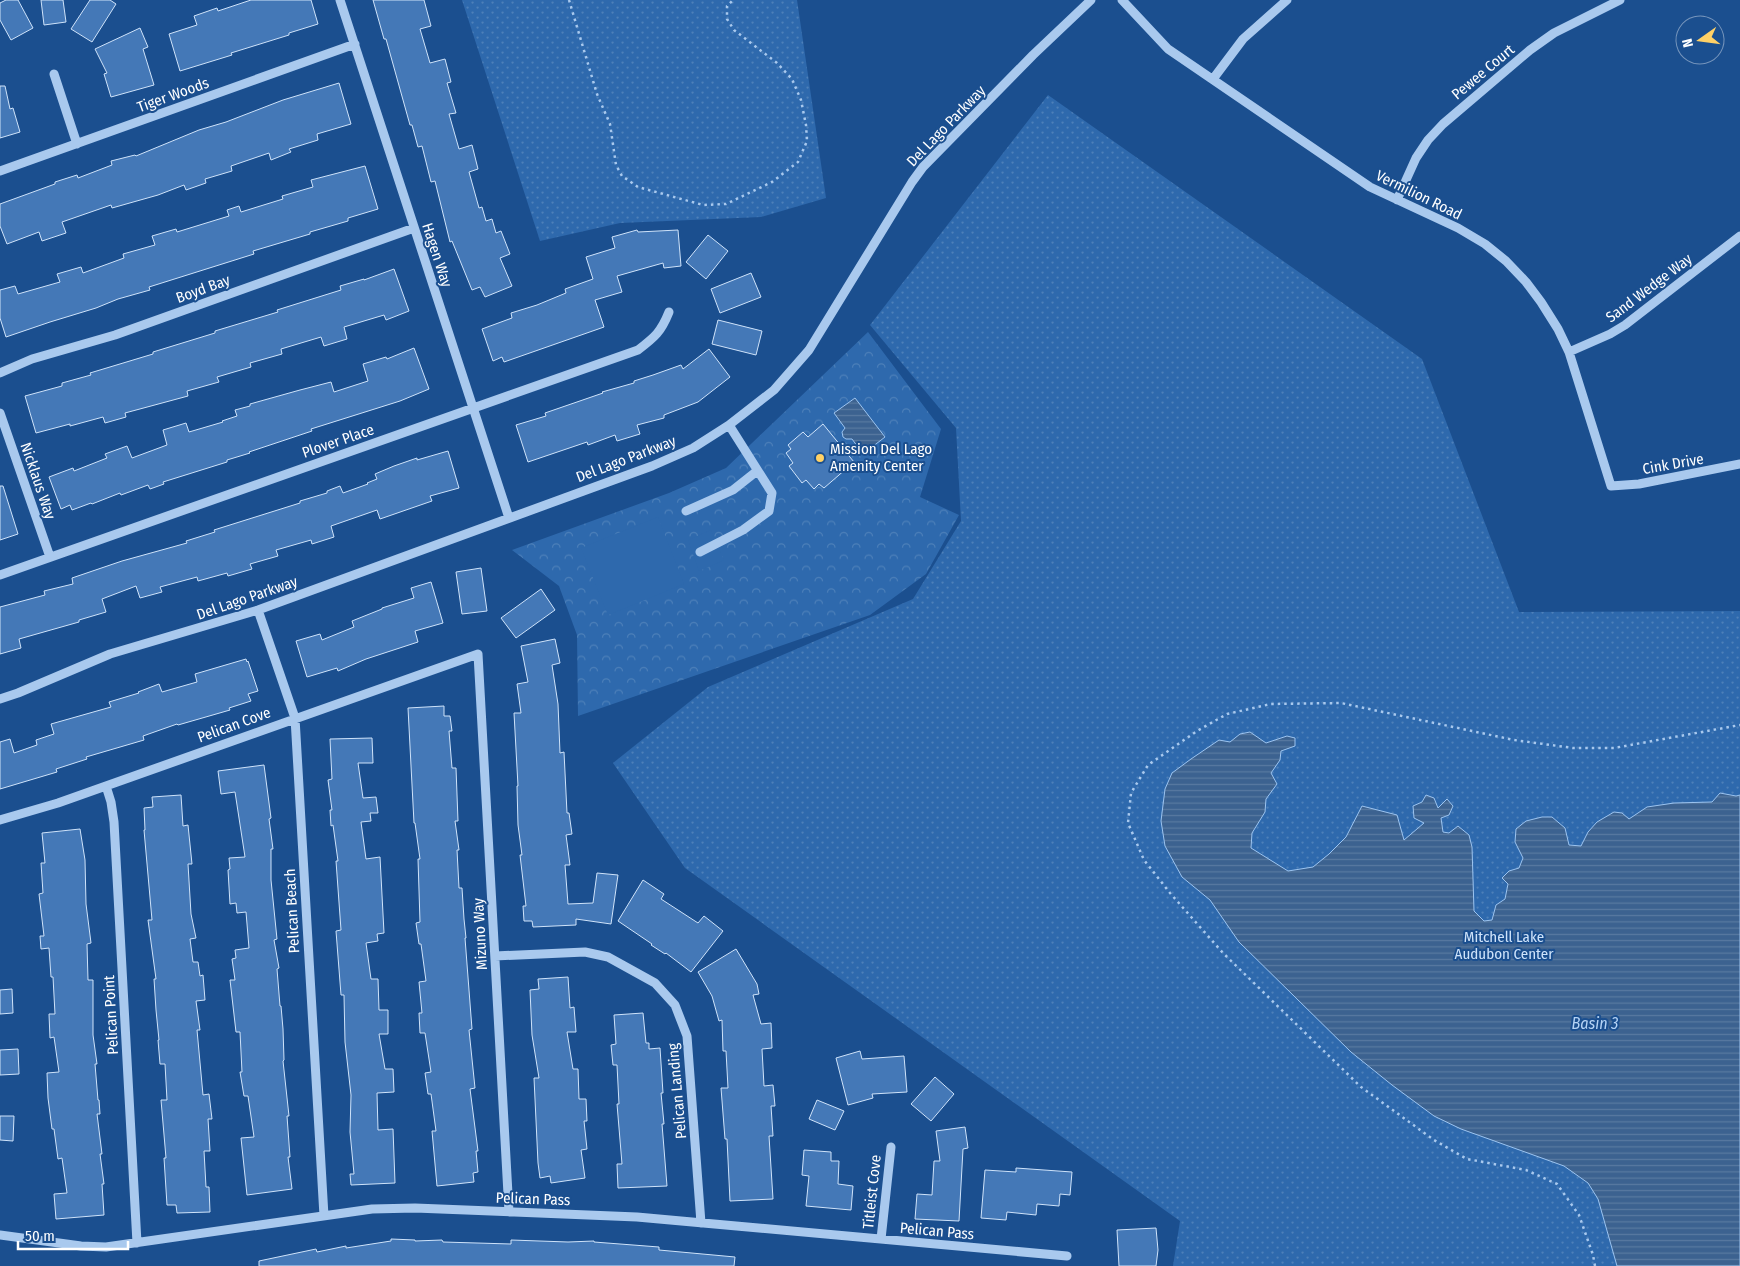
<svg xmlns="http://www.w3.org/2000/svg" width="1740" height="1266" font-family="'Fira Sans Condensed',sans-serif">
<defs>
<pattern id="grass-dots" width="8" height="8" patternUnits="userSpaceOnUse" patternTransform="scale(1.25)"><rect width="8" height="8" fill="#2e69ad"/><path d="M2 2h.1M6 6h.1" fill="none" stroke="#4d80b9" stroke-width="1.8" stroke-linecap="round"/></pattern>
<pattern id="park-crowns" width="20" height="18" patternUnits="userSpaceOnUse" patternTransform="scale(1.25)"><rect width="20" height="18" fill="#2e69ad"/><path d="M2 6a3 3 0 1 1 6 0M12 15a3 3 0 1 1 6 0" fill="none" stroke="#4d80b9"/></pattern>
<pattern id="water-rules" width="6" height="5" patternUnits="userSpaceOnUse" patternTransform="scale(1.25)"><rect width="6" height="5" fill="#3c6290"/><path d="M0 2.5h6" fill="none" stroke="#597aa1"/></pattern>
</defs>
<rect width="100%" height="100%" fill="#1b4f8f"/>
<path fill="url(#grass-dots)" d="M462,0H797L826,198L761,217L620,223L540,241Z
M1048,95L1422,359L1519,612L1740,611V1266H1173L1180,1221L685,868L613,763L708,687L913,599L961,521L956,428L870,325Z"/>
<path fill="url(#park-crowns)" d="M868,332L941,429L920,497L959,515L926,574L870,615L578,716L577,635L559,586L512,550L669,493L726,468Z"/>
<path fill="#2e69ad" d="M658,517L684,584L608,615L581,548Z
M711,530L724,560L699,571L688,540Z"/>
<path fill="url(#water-rules)" stroke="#9cc4f0" d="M855,398L885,437L863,454L852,439H846L843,437L842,432L845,428L834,413Z
M1250,732L1266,743L1287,736L1295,738V746L1281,751L1280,760L1271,773L1277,784L1266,799L1265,812L1252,833L1251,848L1288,871L1313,867L1329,854L1346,837L1362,806L1397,815L1404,840L1424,823L1414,818L1413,806L1422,802L1426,795L1434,798L1438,808L1447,799L1453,806L1449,815L1441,818L1443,832L1449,833L1458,826L1469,835L1472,847L1474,911L1484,921L1492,920L1496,905L1505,899L1508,884L1502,878L1509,871L1519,868L1523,858L1515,842L1516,829L1526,821L1542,817H1552L1565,828L1569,845L1581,846L1588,832L1597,822L1614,812L1622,813L1629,819L1647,807L1674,803L1712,802L1720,793L1736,796L1740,795V1266H1617L1598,1199L1588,1183L1564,1166L1461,1129L1434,1116L1392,1085L1351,1052L1239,942L1210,900L1182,877L1165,846L1161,821L1165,789L1172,773L1191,759L1219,740L1230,742L1240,734Z"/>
<path fill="#4478b7" stroke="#cfe3fa" d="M6,0H18L33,28L11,40L0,20V3Z
M41,0H63L66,22L44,25Z
M90,0H110L116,4L92,42L71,29Z
M251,0H311L318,24L289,33V35L231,53L232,55L180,71L169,34L197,25L194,16L217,8L218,11Z
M373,0H424L431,26L420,29L430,63L445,59L451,82L447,83L456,113L449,114L459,149L472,145L478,169L469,172L479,208L482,207L486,221L492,219L496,233L501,231L510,254L500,258L512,286L485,297L480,287L472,290L452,241L450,242L435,181L431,182L422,146L418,147L412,125H410L386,39H384Z
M140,28L148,47L143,49L154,85L111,97L104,74L107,73L95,49Z
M339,83L351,124L317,134L318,140L289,149L291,152L271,160L269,153L231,166L232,171L205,179L206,183L186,190L184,185L158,195L112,208L111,205L62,222L66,233L42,241L39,232L7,244L0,226V204L55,184V182L77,175L78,178L112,165L111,161L135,155L136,156L199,130L226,122L283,100Z
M0,86H5L10,109L13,108L20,132L0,138Z
M365,166L378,209L348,218V221L310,232V234L253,251L254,254L149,287L150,290L118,299L96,308L50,322L6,337L0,318V290L15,286L18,294L60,282L57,274L81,267L83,273L124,258L123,254L155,245L152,236L176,229L177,232L229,216L227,210L239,206L241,212L283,199L282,196L313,187L311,180Z
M637,230L638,232L678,230L681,266L664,268L663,263L617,276L622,292L595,300L604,327L504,362L502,357L493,361L482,329L512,318L511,313L537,305L566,293L565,289L593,279L586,257L615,248L612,237Z
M708,235L728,251L706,279L686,262Z
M394,269L409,311L386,320L384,315L344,327L347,339L324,346L321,337L281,349L282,354L250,363L251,367L217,377L219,382L187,391L188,396L125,413L126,417L105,423L103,417L70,426V424L36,433L25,396L62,386V383L91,375L90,373L153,354V352L215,333V331L278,312L277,310L341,290L340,286L364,279V280Z
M751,273L761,297L720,313L711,289Z
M718,320L762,331L756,355L712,344Z
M414,348L429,389L400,401L311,429L312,431L249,452L250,453L227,460V462L163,482L164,484L150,489L148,485L121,495L120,493L92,504L91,503L72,510L70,505L61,509L49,477L73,468L74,471L107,458L105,454L127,446L132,458L167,445L163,430L186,423L189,432L223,422L222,421L237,416L235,410L250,406V404L300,390L331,382L334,392L368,381L363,364L386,357L387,359Z
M709,349L730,377L698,402L664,415V418L637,425L640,434L617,441L615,435L588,445L587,442L528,462L516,425L546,416L545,413L603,393L602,392L634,383V381L653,375L681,365L683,369Z
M823,424L854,462L824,488L819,484L814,489L806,480L802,483L789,466L793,463L786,453L791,449L788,445L803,432L808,437Z
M448,451L459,488L430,496L432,501L380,519L377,510L331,526L334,537L312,544L311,540L276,550L278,556L250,564L252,569L228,576L227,573L198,581L197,577L160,587L162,592L140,598L136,586L102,599L106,612L79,620V622L19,639L21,648L0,654V607L45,595L44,591L73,584L72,578L122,561L187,543L186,541L215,532L214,530L300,503V501L327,493V491L340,486L343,493L368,484L367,483L377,479L375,474L394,466L417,458V460Z
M0,486H3L18,534L0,540Z
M481,568L487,611L462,614L456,572Z
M431,582L443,623L415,631L418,642L366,659L338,671L337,668L307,677L296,641L320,634L322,640L354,627L352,621L382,609V608L414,598L411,588Z
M541,589L555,610L516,638L501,618Z
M555,639L560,663L552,665L558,704L560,753L564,752L567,813H569L572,834L566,835L570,865H565L568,904L593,903L597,873L618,875L611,924L576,919V925L533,927L532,921H524L523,906H526L520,855H522L518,825L517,786H518L514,713H521L517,684L528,682L521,646Z
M246,659L247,662L248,661L258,691L248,694L251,701L229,708L230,710L178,725L177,724L143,736L144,740L86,757L87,759L56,769L57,772L0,789V742L10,739L14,753L37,745L36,740L54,734L51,724L111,707L109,702L139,693L138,692L159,684L162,692L197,682L195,674Z
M444,706V716H450L452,731H449L452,768H456L458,821H455L459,850H457L459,888H462L464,919L466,938H465L472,1029L469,1030L475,1088L470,1089L478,1151H476L478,1172L473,1173L474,1182L437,1186L432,1131H436L431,1094H428L425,1073L431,1072L425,1033H420L419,1013H422L419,982L426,981L421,944H419L416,923L420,922L418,859H420L415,823H414L408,708Z
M372,738L373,763H358L363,798L376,797L378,813H370L371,821L361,822L366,859L380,857L384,933L377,934L378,941L366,943L371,979H378L379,1010H388V1034H379L385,1069H393L394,1092L377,1093L378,1130L393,1129L395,1183L351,1185L350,1174H354L350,1132L351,1095L345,1042L344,995H341L336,931L341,930L336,861H338L333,825L331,826L330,810H332L328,780L332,779L330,739Z
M264,765L271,818L269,819L273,849H271V880L277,939L274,940L279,968L277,969L280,1006H281L283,1029L284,1060L283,1061L289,1116H287L290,1157H288L292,1189L247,1195L241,1138L254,1137L248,1096H244L240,1072H242L240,1032H236L230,980H235L232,959L236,958L235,950L249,948L246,912L237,913L236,903L230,904L228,870L230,869L229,858L245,857L235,792L221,794L218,771Z
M181,795L183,826L188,825L192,864H188L191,914L196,938L190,939L193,962H198L200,976L203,975L205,1000L196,1001L200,1030H197L203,1095L209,1094L212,1119H208L210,1151H204L206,1187H209L210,1212L177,1213L176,1205H167L164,1158H166L161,1100H167L165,1064H160L158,1040H159L156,1010L154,979H156L148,920H152L144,830H145L144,808L153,807L152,797Z
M80,829L85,860L86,904L91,943L87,944L88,980H93V1035L97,1064H95L98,1100H99L100,1114H97L102,1154H100L104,1184H102L104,1215L56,1219L54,1194L67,1193L62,1158L58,1159L54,1129H52L48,1098L47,1073L59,1072L54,1037L50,1038L49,1014H55L53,977H51L49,948L41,949L40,936H44L39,894L43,893L41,863H45L42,833Z
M643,880L664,894L661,899L698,923L704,916L723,931L691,972L666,953L665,954L651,945L652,944L618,921Z
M736,949L757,984L759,994L753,995L761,1024L771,1023L772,1048L762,1049L764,1086L773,1085L775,1106H771L773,1136H769L773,1199L730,1201L727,1139H725L721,1088H728L726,1051H723L722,1020L719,1021L712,996L698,972Z
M568,977L570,1008L574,1007L576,1032H567L573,1069H578L579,1099H586L587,1121H584L587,1149L581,1150L585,1178L551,1183L550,1176L540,1178L538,1163L534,1078H539L532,1035L530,990L539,989L538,979Z
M12,989L13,1013L0,1014V990Z
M643,1013L646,1043H649V1049L660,1048L663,1093H661L664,1124H662L667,1186L618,1188L617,1164H622L617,1104H619L617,1065H613L611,1045L616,1044L614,1015Z
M18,1049L19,1074L0,1075V1050Z
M860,1051L862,1059L904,1056L907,1092L872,1094L873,1098L848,1105L836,1058Z
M935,1077L954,1094L931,1121L911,1104Z
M817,1100L844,1111L835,1130L809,1119Z
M0,1116H14L13,1141L0,1140Z
M965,1127L968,1148L963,1149L959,1221L915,1219L917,1194L932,1195L934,1161H940L936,1131Z
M804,1150L831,1152V1161H839L838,1184L853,1186L851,1210L806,1206L809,1176L802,1175Z
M1016,1168L1072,1172L1070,1195L1060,1194L1059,1206L1037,1204L1036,1215L1007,1212L1006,1220L981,1218L985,1170L1016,1172Z
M1156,1228L1158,1250L1156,1266H1119L1117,1230Z
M391,1239L415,1240V1241L442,1240L443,1242L511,1244V1240L568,1242L594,1241V1242L659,1247V1250L735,1257L734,1266H259V1261L316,1249L317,1252L346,1246V1248L391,1241Z"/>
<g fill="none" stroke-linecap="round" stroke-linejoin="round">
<path stroke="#a9c9ee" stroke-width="2.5" stroke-dasharray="2.5 4" stroke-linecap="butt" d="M569,0L597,94L610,124L616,165L622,176L638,187L703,205L726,204L772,182L798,162L807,141L806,125L801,100L792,79L777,63L734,30L727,19V6L733,0
M1595,1266L1593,1255L1579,1215L1557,1184L1526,1170L1467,1159L1434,1140L1361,1087L1223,953L1170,893L1144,860L1128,823L1131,793L1148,765L1197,731L1227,714L1271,704L1341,703L1514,740L1573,748H1614L1740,725"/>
<path stroke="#a9c9ee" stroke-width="9" d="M340,0L509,518
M1122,0L1168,49L1370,187L1458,228L1485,244L1506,261L1526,282L1541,302L1558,329L1569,352L1611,486L1639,484L1740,464
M54,74L77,144
M1213,79L1243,39L1287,0
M0,171L355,44
M1397,200L1416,158L1428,140L1443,124L1530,50L1554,33L1620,0
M1569,352L1610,334L1625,325L1740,236
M0,373L32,359L115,335L414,228
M0,413L50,557
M686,511L733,490L757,471
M700,552L743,530L769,511L772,493L729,425
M0,575L638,350C655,337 661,332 669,312
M258,610L295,718L324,1216
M0,699L18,693L110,654L258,610L652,466L693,448L729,425L774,390L809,350L912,182L923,167L1033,55L1091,0
M106,786L111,802L114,822L137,1243
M0,820L58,803L478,654L509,1212
M495,956L585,952L608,957L655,983L675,1005L687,1036L701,1223
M0,1235L81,1246L106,1247L372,1209L415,1208L637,1217L1067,1256
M881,1239L891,1147"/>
</g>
<circle fill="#ffd166" stroke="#1b4f8f" stroke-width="2" cx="820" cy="458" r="5"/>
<g text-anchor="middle" stroke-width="4" stroke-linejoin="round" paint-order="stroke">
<g font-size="15" fill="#fff" stroke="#1b4f8f">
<text transform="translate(1483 72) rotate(-40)" y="5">Pewee Court</text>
<text transform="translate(173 95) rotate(-20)" y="5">Tiger Woods</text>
<text transform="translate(946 126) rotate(-46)" y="5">Del Lago Parkway</text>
<text transform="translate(1419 195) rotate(26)" y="5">Vermilion Road</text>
<text transform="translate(437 255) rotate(72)" y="5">Hagen Way</text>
<text transform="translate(1649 288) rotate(-37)" y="5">Sand Wedge Way</text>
<text transform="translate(203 289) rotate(-20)" y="5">Boyd Bay</text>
<text transform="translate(338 441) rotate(-19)" y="5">Plover Place</text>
<text transform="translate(626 459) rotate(-21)" y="5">Del Lago Parkway</text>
<text transform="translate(1673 464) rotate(-10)" y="5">Cink Drive</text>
<text transform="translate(38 481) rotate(71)" y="5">Nicklaus Way</text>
<text transform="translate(247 598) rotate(-19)" y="5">Del Lago Parkway</text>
<text transform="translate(234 725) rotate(-20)" y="5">Pelican Cove</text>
<text transform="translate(292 911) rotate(-93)" y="5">Pelican Beach</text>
<text transform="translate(480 934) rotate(-93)" y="5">Mizuno Way</text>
<text transform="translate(111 1015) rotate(-93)" y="5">Pelican Point</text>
<text transform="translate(677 1091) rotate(-95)" y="5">Pelican Landing</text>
<text transform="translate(872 1192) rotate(-84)" y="5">Titleist Cove</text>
<text transform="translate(533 1199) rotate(2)" y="5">Pelican Pass</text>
<text transform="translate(937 1231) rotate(5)" y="5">Pelican Pass</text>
</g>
<g font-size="15" fill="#fff" stroke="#1b4f8f" text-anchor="start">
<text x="830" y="454">Mission Del Lago<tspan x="830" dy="17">Amenity Center</tspan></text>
</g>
<g font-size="15" fill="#cfe3fa" stroke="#1b4f8f">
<text x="1504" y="942">Mitchell Lake<tspan x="1504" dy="17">Audubon Center</tspan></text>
</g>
<g font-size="16" font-style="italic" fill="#b5d3f5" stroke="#1b4f8f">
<text x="1595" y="1029">Basin 3</text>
</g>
</g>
<g transform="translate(1700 40) rotate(256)"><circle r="24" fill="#1b4f8f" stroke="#7695bc"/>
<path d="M0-4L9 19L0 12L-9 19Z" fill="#ffd166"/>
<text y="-8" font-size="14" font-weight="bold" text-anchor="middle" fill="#ffffff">N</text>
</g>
<path d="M18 1241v8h110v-8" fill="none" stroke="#ffffff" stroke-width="2.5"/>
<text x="25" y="1241" font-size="15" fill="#ffffff" stroke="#1b4f8f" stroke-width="4" paint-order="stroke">50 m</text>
</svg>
